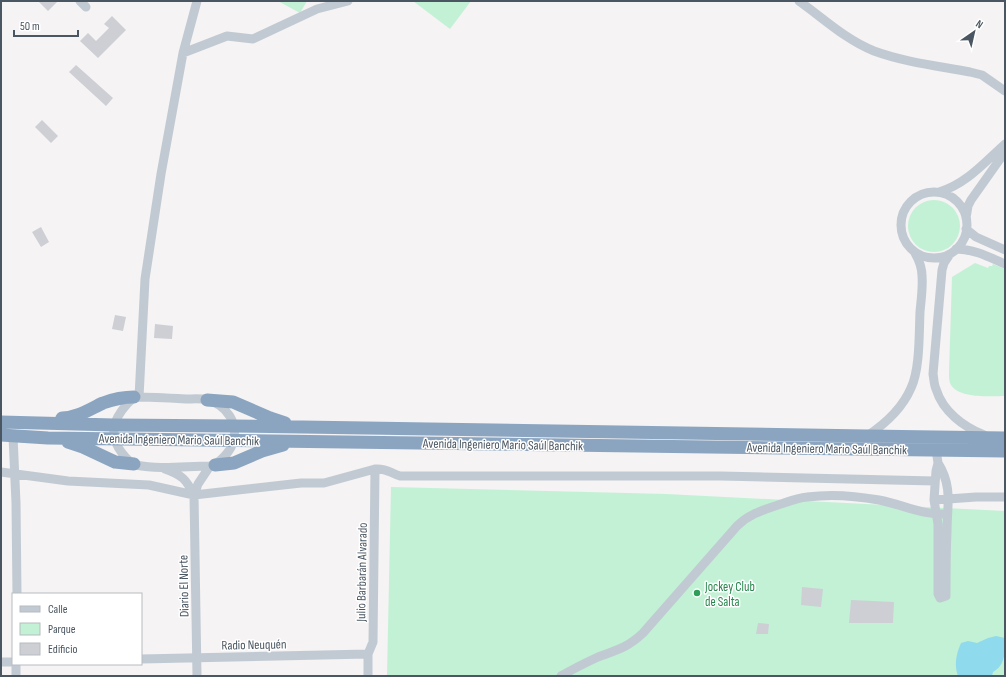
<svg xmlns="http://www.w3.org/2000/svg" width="1006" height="677" font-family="'Sofia Sans Condensed',sans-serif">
<rect width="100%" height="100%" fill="#f5f3f3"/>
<path fill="#c3f1d5" d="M278,1H307L300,13Z
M413,1H471L450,29Z
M908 226a26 26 0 1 1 52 0a26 26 0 1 1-52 0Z
M975,263L988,268L989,266H992L993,264L1005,269V396C991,396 960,399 951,385C949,382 949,377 949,373L952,277Z
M391,487L666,494L1005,511V676H387Z"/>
<path fill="#90daee" d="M996,636L1005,638C1005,651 1006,665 993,672L992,676H958C954,665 956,654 961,643L968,641L977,643L988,638Z"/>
<path fill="#cdcfd5" d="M38,1H58L48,11Z
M112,16L126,30L98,58L80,41L88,33L96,41L109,28L104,24Z
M76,65L113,98L106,106L69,72Z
M42,120L58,136L51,143L35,127Z
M41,227L49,242L41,247L32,232Z
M115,315L126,317L123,331L112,329Z
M155,324L173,326L172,339L154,338Z
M802,587L823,589L821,607L801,605Z
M851,600L894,602L893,623H849Z
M758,623L769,624L768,634H756Z"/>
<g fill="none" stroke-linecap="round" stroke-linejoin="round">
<path stroke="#c1cad2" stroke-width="9" d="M80,1L86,7
M799,1C823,18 846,40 874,51C904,62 938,66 970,72L982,75L1005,91
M183,53L227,36L253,39L317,9L348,1
M939,192C965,185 985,162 1005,144
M901 225a33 33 0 1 1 66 0a33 33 0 1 1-66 0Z
M966,218L968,206L971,200L1005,152
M966,229L976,237L1005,250
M956,249C974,249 989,257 1005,264
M950,254L944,263L942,270L933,374C934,379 934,385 936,389C943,412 964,427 984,435
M134,397C152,397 169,398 186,399C193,399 201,398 208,400C226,405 239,423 233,442C231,451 219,464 210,466C186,466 160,470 136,465C130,463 125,457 122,453C105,431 117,413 134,397Z
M139,397L145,279L161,174L183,53L197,1
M13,436L16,503L17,594
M867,436C885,424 902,409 911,388C920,369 919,334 920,312C921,300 923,288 922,276C922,268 919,260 915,253
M936,449L938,463L936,471L934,500L938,524V594L940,598L946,596V594C946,573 946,552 947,532C947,505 953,487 938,463
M165,469C182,475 186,479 194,495
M1,472L68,481L149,485L194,495L301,483H324L375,469C387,468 390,473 400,476H721L935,481
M934,500L976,497H1005
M141,659L368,654
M1,662H13
M16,664V676
M197,676L194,495L198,484L210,466
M368,676V654L373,642L375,469
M561,676C573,669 585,663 598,657C617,650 627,648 643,633L737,526C748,515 760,511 775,506C785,503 796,498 807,497C829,494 857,496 879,500C904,505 921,515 947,514"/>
<path stroke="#8ba5c1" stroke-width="13" d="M207,400L233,402L270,418L285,423
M62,418C77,418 90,409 103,403C114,399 123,397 134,397
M1,422L114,425L234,426L867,436L1005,438
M1,435L48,438L1005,451
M68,442L83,447L115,462L134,464
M215,465L234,463L262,451L283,445"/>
</g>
<circle fill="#2e9e5b" stroke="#fff" stroke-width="1.5" cx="697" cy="593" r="4"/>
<g text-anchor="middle" stroke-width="3" stroke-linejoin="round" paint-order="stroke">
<g font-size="13" fill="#4a5661" stroke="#fff">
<text transform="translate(179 439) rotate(1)" y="5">Avenida Ingeniero Mario Saúl Banchik</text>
<text transform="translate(503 444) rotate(1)" y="5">Avenida Ingeniero Mario Saúl Banchik</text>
<text transform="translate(827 448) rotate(1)" y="5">Avenida Ingeniero Mario Saúl Banchik</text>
<text transform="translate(361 572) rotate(-89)" y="5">Julio Barbarán Alvarado</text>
<text transform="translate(183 586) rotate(-91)" y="5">Diario El Norte</text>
<text transform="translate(254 644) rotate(-1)" y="5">Radio Neuquén</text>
</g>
<g font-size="13" fill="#27864d" stroke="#fff" text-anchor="start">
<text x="705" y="591">Jockey Club<tspan x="705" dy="15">de Salta</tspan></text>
</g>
</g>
<rect width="1006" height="677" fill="none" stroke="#4a5661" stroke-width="4"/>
<rect x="12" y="593" width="130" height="72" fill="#ffffff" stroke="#b7bbc0"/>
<rect x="20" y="606" width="20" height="6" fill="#c1cad2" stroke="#b7bbc0"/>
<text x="48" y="613" font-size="12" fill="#4a5661">Calle</text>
<rect x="20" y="623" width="20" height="12" fill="#c3f1d5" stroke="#b7bbc0"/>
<text x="48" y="633" font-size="12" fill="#4a5661">Parque</text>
<rect x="20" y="643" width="20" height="12" fill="#cdcfd5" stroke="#b7bbc0"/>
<text x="48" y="653" font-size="12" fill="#4a5661">Edificio</text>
<g transform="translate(974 32) rotate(34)" stroke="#ffffff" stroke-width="3" paint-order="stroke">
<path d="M0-3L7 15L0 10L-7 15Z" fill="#4a5661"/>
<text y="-6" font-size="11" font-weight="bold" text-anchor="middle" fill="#4a5661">N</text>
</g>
<path d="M14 30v6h64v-6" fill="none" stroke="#4a5661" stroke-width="2"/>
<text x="20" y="30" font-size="12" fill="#4a5661" stroke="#ffffff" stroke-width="3" paint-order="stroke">50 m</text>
</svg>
